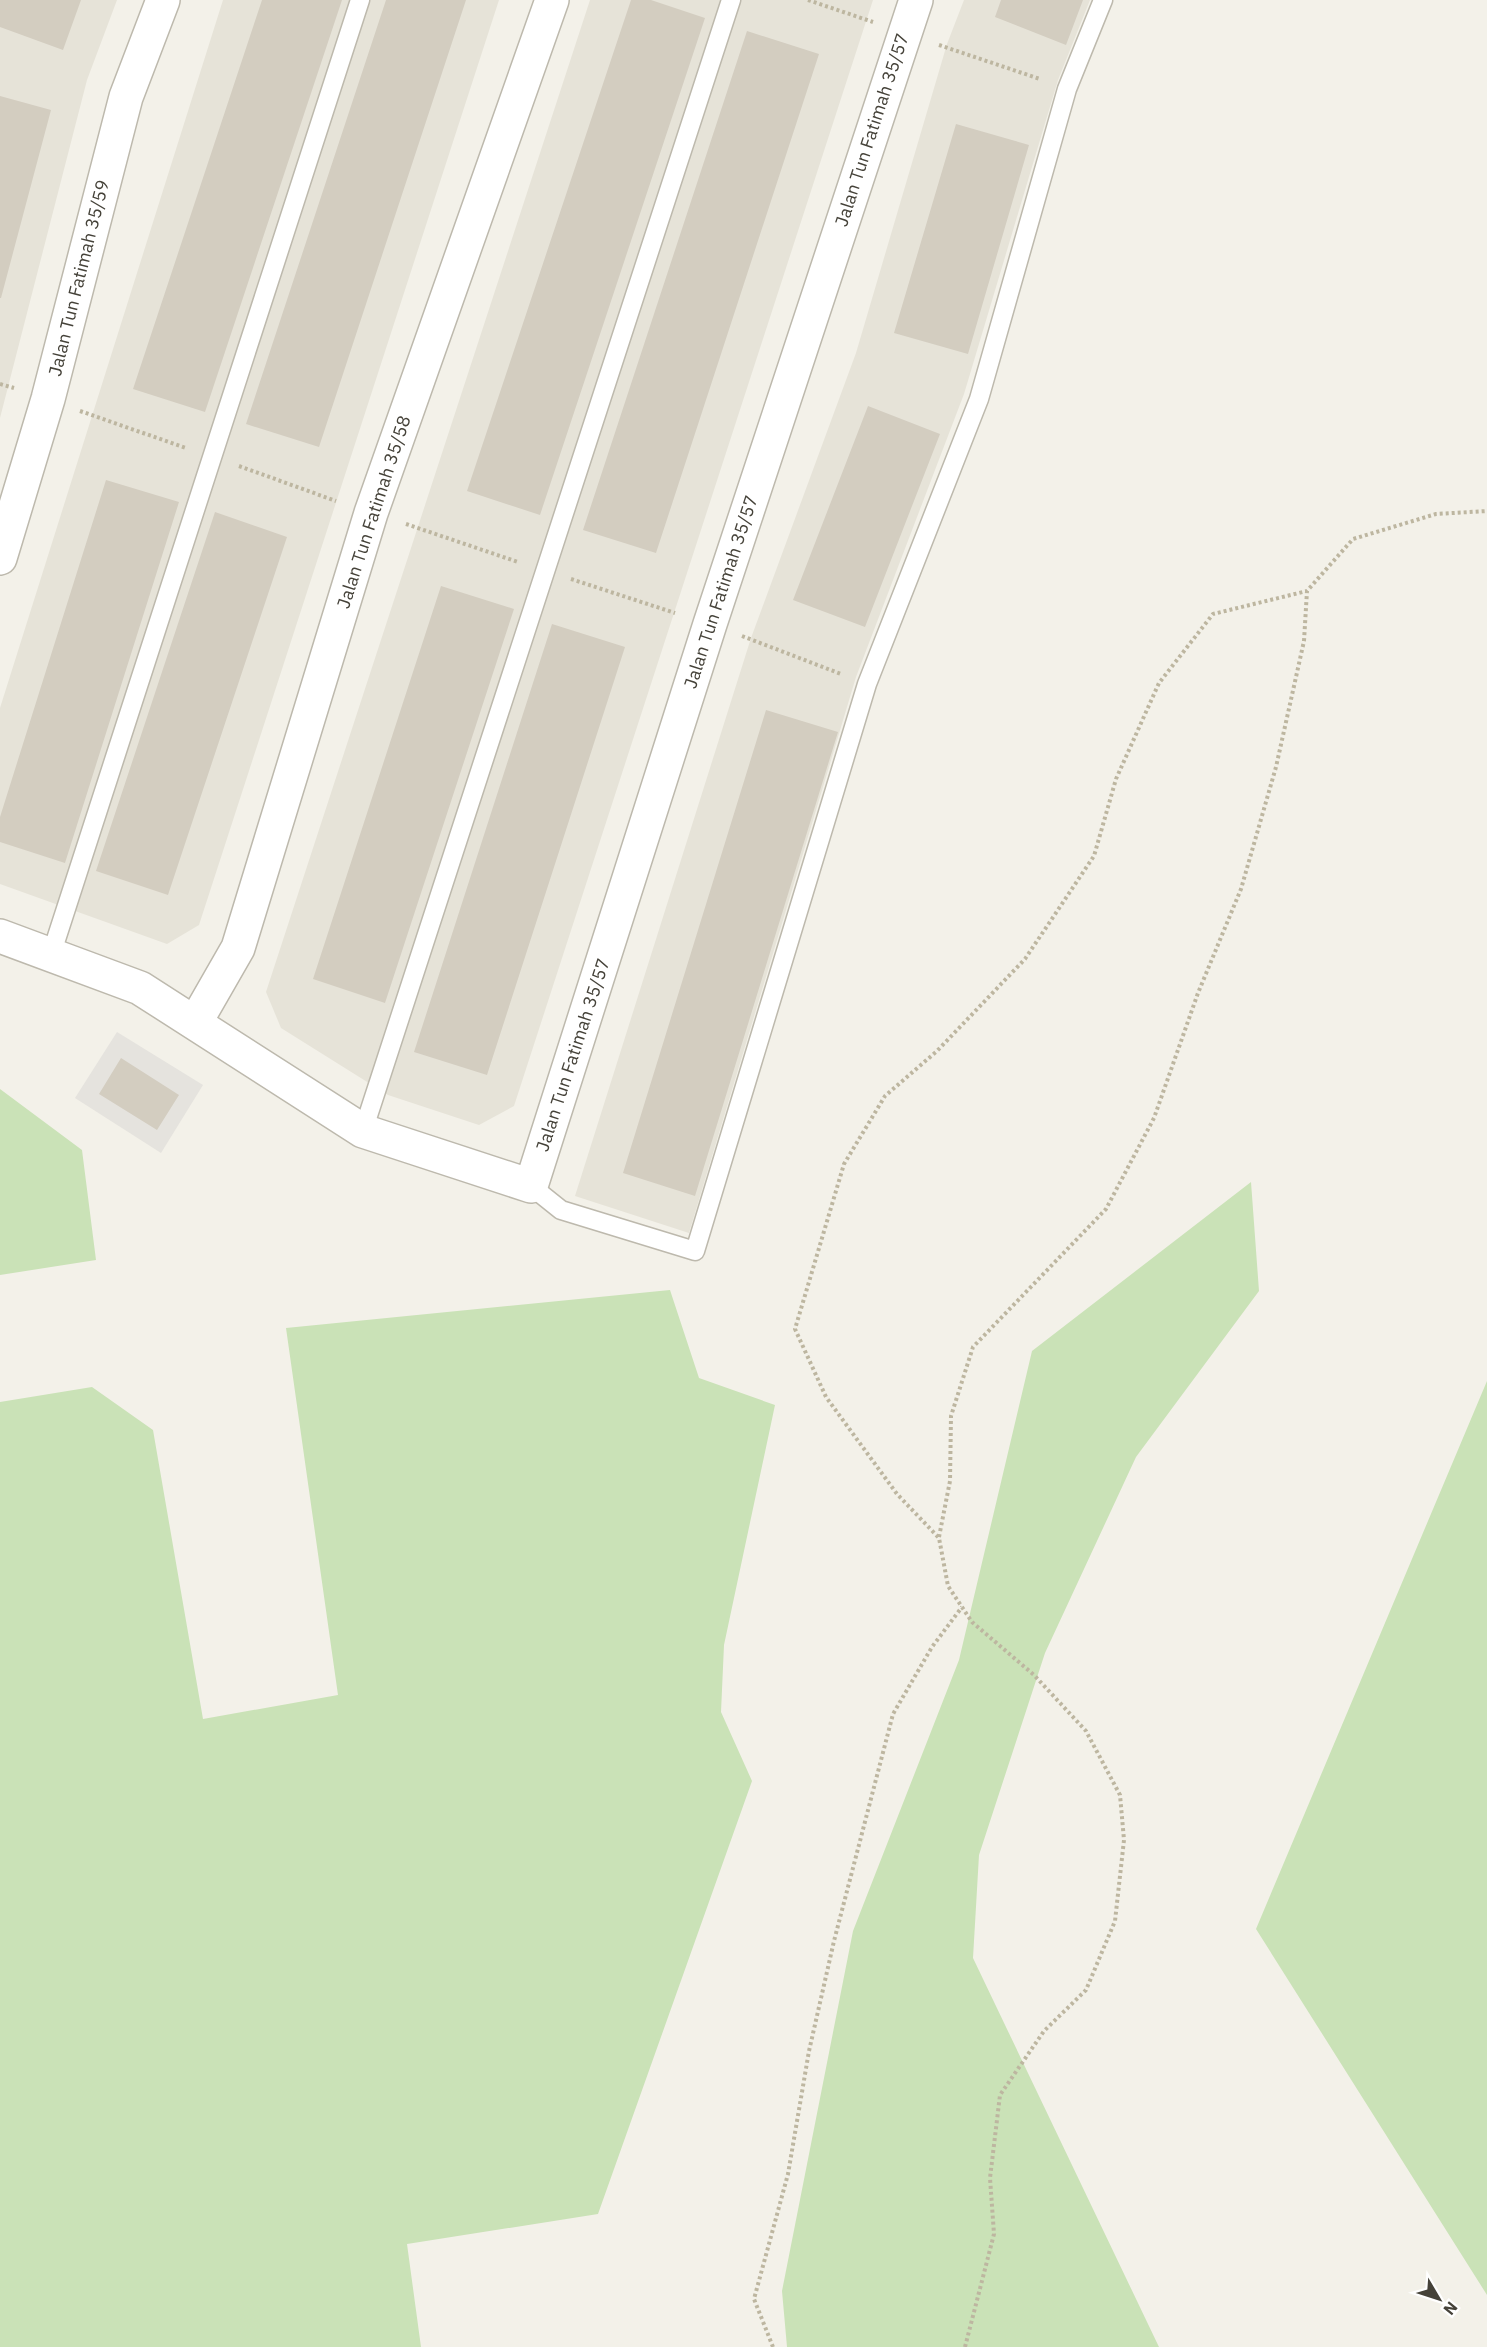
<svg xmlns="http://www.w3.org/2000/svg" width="1487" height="2347" font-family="'IBM Plex Sans',sans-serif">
<rect width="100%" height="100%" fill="#f3f1e9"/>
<path fill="#e6e3d8" d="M0,0H117L87,80L0,418Z
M223,0H499L199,925L167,944L0,884V708Z
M590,0H873L514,1106L479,1125L388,1095L281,1028L266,992Z
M964,0H1090L1058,80L964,394L856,677L689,1233L575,1196L751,638L856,353L947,44Z"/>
<path fill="#e5e3de" d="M117,1032L203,1085L161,1153L75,1098Z"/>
<path fill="#cae2b7" d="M0,1089L82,1150L96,1260L0,1275Z
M1251,1182L1259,1291L1136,1457L1045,1653L979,1855L973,1958L1159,2347H787L782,2291L853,1931L959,1660L1032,1351Z
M670,1290L699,1378L775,1405L724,1645L721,1712L752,1781L598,2214L407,2244L421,2347H0V1402L92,1387L153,1430L203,1719L338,1695L286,1328Z
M1487,1381V2295L1256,1929Z"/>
<path fill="#d3cdc0" d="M0,0H81L63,50L0,27Z
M262,0H342L205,412L133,389Z
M386,0H466L319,447L246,424Z
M631,0H651L705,18L540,515L467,491Z
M1001,0H1083L1066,45L995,17Z
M747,31L819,54L656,553L583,530Z
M0,96L51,110L1,298H0Z
M956,124L1029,145L968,354L894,333Z
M868,406L940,434L865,627L793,600Z
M106,480L179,502L65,863L0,842V817Z
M215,512L287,537L168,895L96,871Z
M441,586L514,609L385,1003L313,979Z
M552,624L625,647L487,1075L414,1052Z
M766,710L838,732L695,1196L623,1173Z
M121,1058L179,1095L157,1130L99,1094Z"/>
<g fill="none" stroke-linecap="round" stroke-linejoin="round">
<defs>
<path id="lane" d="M51,955L360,0
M363,1131L731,0
M531,1186L561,1210L695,1251L867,684L979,399L1067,89L1103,0"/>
<path id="street" d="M0,558L48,399L126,97L163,0
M0,936L140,988L363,1131L531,1186L710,624L916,0
M195,1023L238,948L371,513L552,0"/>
</defs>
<use href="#lane" stroke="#bdb9ad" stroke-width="21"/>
<use href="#street" stroke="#bdb9ad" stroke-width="36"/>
<path stroke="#bdb6a0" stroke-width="4" stroke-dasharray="3 3" stroke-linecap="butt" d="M808,0L873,22
M939,45L1040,79
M0,384L14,388
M80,411L186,448
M239,466L336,501
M406,524L518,562
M571,579L675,613
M742,636L841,674
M939,1537L950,1481L951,1416L973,1347L1106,1209L1154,1118L1198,993L1241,889L1276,767L1304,641L1307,591L1353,539L1436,514L1487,511
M773,2347L754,2299L788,2174L809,2051L834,1941L893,1714L932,1647L962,1607
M965,2347L994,2234L990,2178L1000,2095L1044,2031L1086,1990L1115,1921L1124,1840L1120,1795L1086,1731L1034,1675L972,1622L948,1586L939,1538L897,1494L826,1397L795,1329L844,1164L885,1096L937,1051L1025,959L1094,856L1116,779L1159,683L1213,614L1307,591"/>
<use href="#lane" stroke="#fff" stroke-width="18"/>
<use href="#street" stroke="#fff" stroke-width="33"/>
</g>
<g text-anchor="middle" stroke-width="4.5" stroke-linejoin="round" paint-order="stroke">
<g font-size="18" fill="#454239" stroke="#fff">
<text transform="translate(872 130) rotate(-72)" y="6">Jalan Tun Fatimah 35/57</text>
<text transform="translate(79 278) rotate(-76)" y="6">Jalan Tun Fatimah 35/59</text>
<text transform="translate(374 512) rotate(-72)" y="6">Jalan Tun Fatimah 35/58</text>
<text transform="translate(721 592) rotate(-72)" y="6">Jalan Tun Fatimah 35/57</text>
<text transform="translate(573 1055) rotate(-72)" y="6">Jalan Tun Fatimah 35/57</text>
</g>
</g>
<g transform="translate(1439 2299) rotate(129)" stroke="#ffffff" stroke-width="4.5" paint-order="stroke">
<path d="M0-4.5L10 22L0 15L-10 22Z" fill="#454239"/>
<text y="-9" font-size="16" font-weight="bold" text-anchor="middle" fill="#454239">N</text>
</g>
</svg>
